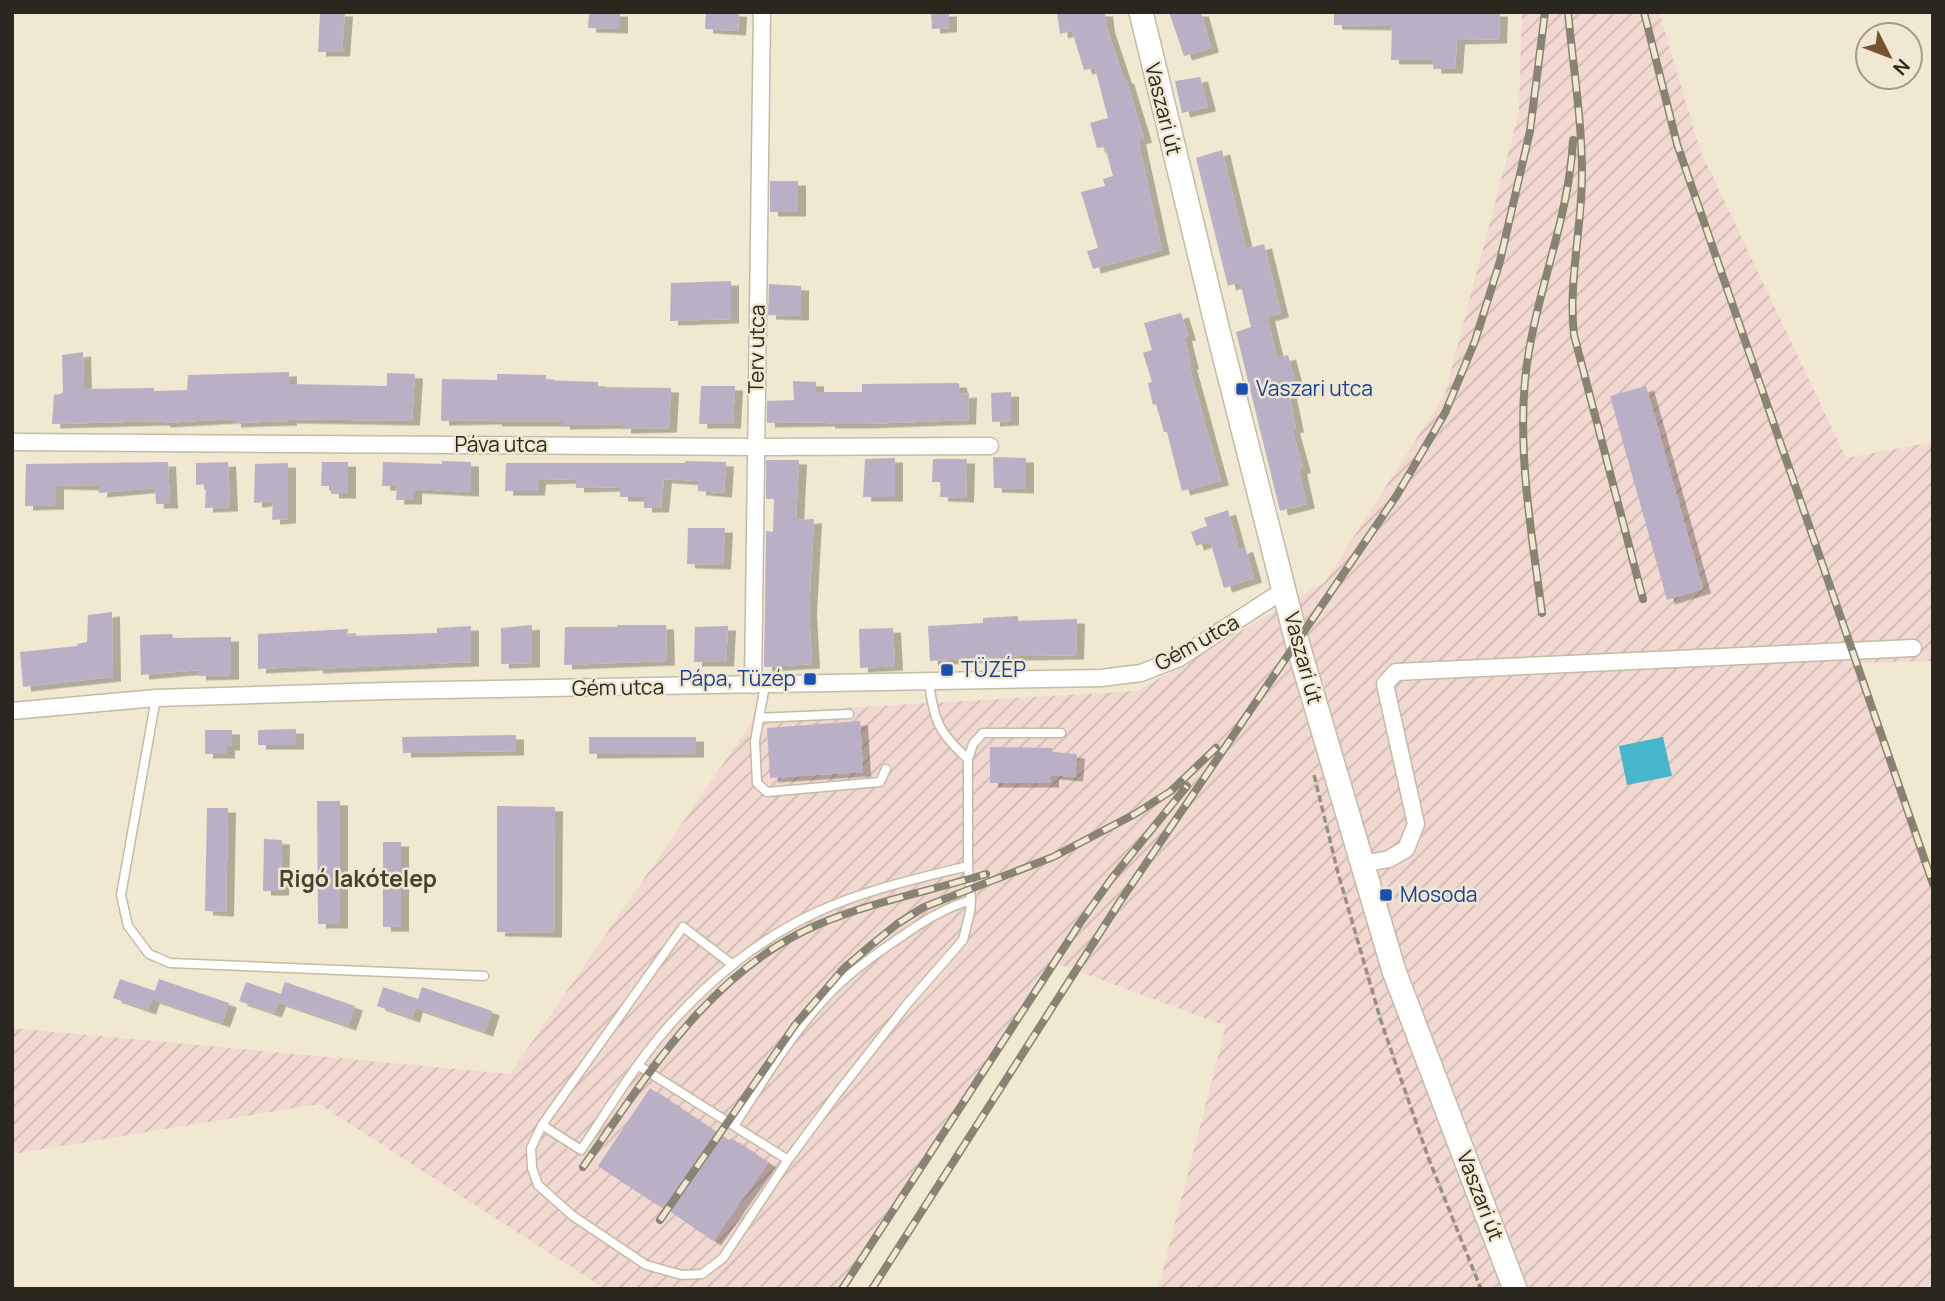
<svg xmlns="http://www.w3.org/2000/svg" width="1945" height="1301" font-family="Manrope,sans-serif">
<defs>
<pattern id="industrial-furrows" width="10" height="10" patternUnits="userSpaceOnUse" patternTransform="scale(1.75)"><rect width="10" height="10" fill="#f1d8d0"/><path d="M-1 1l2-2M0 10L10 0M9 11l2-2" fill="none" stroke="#cfb9b2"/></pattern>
<filter id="shadow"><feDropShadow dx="8" dy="4.5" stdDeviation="0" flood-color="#0004"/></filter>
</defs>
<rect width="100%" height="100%" fill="#f0e8d0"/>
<path fill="url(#industrial-furrows)" d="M1522,12H1659L1700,150L1846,458L1933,442V661L1860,663L1933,872V1289H1158L1226,1026L1059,964L843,1289H605L319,1104L12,1154V1028L510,1074L758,713L1138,691L1325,582L1445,394L1519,112Z"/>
<path fill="#47b6cc" d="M1663,737L1672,776L1627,785L1619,746Z"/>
<path fill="#b9b0c6" filter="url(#shadow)" d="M320,12H345L342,52H318Z
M589,12H620V29L588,28Z
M706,12H739L738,31L705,29Z
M931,12H949V28L932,29Z
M1057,12H1105L1107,28L1124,79H1126L1144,138L1138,140L1162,250L1093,269L1087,251L1098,248L1081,192L1105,186L1103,179L1113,176L1105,147L1097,148L1090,123L1108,118L1095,68L1084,70L1072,31L1060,34Z
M1169,12H1201L1211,48L1184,56Z
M1334,12H1500L1499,39L1457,40L1455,69H1433L1434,60H1391L1392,26L1334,25Z
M1200,77L1208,107L1182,113L1175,81Z
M1222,150L1246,249L1264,244L1281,313L1267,317L1277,358L1288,355L1298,392L1289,394L1296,428L1292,429L1303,468L1299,470L1307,504L1280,511L1236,332L1251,327L1240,282L1228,286L1196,158Z
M770,181H798V212H770Z
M731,281V319L670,321L671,283Z
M769,284L801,286V316L768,315Z
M1181,313L1188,336L1184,337L1191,365H1189L1221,481L1182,491L1167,432H1164L1156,404L1153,405L1148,383L1152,382L1143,353L1152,350L1144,323Z
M83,352L84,389L154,388V391L187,390L188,375L289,372V384L387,386V373L415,374L412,421L289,419V421L233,423V419L162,423V421L52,424L54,395L63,393L62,355Z
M497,374L546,375V380L598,382V387L671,388L669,428L623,429V424L562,425V422H494V420L441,421L442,379L497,380Z
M793,381L816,382V392H862V384L959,383L960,394L969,393L968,420L863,424H827V422L767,423V401L794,400Z
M701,386H735L733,424H699Z
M1646,386L1703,589L1667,600L1610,396Z
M1011,392V421L992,422L991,393Z
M993,457L1026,458V489L994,488Z
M895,458V497H863L865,459Z
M933,459H967L966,498L940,497L941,482H932Z
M766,460H799L796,520L814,519L809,610L812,664L764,667L766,531L773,532L774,499H766Z
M442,461L471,462V492L414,489V500H396L397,486H382L383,462L442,464Z
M685,461L726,462L724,493L698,491V481L664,479L661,508H644V497H620V487L576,488V479L538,480L537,491H505L506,463H685Z
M168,462L170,504H156L155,488L99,493V486L56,485V505L25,506L26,464Z
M228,462L230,507L205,508L206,484L196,485V463Z
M322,462H348V494H331V486H321Z
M288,463V519L272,520L273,501L254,503L255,464Z
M1228,510L1239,550L1245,547L1254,578L1224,588L1210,541L1196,546L1191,532L1207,526L1204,518Z
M688,528H725L723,565L687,564Z
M112,612L113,677L23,687L20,652L77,646V644L87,642L88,615Z
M1018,616V621L1077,619L1076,655L1018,656L930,661L928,626L983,623V618Z
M532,625V663L501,664V628Z
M617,625H666L667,661L564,665L565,627H617Z
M471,626V662L315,669V666L258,669V634L348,629L347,636L437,633V628Z
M728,626L726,662H694L695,627Z
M893,628L895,666L860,668L859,629Z
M172,634L173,638L231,637V675L198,676V670L141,675L140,635Z
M860,721L863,772L770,778L767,728Z
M296,729V745H258V730Z
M205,730H232V746H227V754H205Z
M516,735V751L403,753L402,737Z
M589,737H696V753L589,754Z
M990,747L1052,748V752L1077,754L1075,777L1051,775V783H990Z
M317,801H340V924H318Z
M497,806L555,807L554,933L497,932Z
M207,808H228L226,912L205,911Z
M264,839L282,840L281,891H263Z
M383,842H401V927H383Z
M120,979L155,991L148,1010L113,998Z
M159,979L229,1003L222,1023L152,999Z
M246,982L281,994L274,1013L239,1001Z
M285,982L355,1006L348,1026L278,1002Z
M383,987L418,999L422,987L492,1011L485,1032L415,1008L412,1018L377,1006Z
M650,1088L729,1141L731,1138L768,1163L713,1241L658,1203L657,1205L598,1166Z"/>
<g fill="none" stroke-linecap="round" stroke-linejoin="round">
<defs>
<path id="lane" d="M765,685L755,741L757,783L767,792L880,782L886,769
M156,698L121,895L128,926L149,954L170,963L484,976
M759,718L849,714
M968,759L973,744L983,733H1061
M733,965L683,927L542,1125L531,1148L532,1168L538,1185L573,1216L646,1265L682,1275L702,1274L723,1258L788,1160L836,1095L908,1003L963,940L970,912L971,900L968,866V759C939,733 934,721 929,683
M639,1066L788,1160
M542,1125L581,1150C609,1109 635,1064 668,1027C708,981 759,939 815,913C864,890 916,879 968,866
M734,1126C763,1081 791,1034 828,995C848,974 871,957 895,941C919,924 943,908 971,900"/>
<path id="street" d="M12,442L755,447L990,446
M753,685L762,12
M12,711L156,698L385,691L1101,678L1141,673L1179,658L1284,590
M1362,864L1389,859L1406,849L1416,824L1385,684L1396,672L1913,648"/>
<path id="secondary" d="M1141,12L1218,331L1297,642L1394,971L1515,1289"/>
</defs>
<use href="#lane" stroke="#c3bba5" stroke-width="11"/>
<use href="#street" stroke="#c3bba5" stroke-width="19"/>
<use href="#secondary" stroke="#c3bba5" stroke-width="26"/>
<path stroke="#96907f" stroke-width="3.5" stroke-dasharray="7 3.5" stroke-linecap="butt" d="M1314,775L1338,873L1381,1021L1428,1157L1481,1289"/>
<use href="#lane" stroke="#fff" stroke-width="8"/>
<use href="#street" stroke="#fff" stroke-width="16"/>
<use href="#secondary" stroke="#fff" stroke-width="23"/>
<defs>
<path id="rail" d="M1568,12C1573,66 1582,120 1582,174C1582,228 1568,282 1574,335L1643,599
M1644,12L1677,144L1933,884
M1542,613C1532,536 1518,458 1525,380C1533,298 1569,222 1573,140
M583,1167C647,1076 710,971 817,925C871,902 930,891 986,874
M660,1220L795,1025L844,968L870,946L897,924L924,907L1053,857L1135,814L1171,791L1216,748
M842,1289L1080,923L1112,878L1187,786
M872,1289L1119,903L1397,495L1445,413L1475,341L1500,261L1530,131L1545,12"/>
</defs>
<use href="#rail" stroke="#888373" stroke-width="8"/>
<use href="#rail" stroke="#f0e8d0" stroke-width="5" stroke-dasharray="16" stroke-linecap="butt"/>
</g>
<g fill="#1a4fb4" stroke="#f0e8d0" stroke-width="2.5">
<rect x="1235" y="382" width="14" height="14" rx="3.5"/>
<rect x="940" y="663" width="14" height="14" rx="3.5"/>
<rect x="803" y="672" width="14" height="14" rx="3.5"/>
<rect x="1379" y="888" width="14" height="14" rx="3.5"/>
</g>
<g text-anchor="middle" stroke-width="5" stroke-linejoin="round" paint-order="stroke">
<g font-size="21" fill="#2a271e" stroke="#f0e8d0">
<text transform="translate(1163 109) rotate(76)" y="7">Vaszari út</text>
<text transform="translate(757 349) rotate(-89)" y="7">Terv utca</text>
<text x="501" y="452">Páva utca</text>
<text transform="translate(1197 643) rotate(-29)" y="7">Gém utca</text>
<text transform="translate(1303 658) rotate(75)" y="7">Vaszari út</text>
<text transform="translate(618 688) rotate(-1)" y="7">Gém utca</text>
<text transform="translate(1480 1196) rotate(69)" y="7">Vaszari út</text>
</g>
<g font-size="21" fill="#164399" stroke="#f0e8d0" text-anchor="start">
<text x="1256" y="396">Vaszari utca</text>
<text x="961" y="677">TÜZÉP</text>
<text x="796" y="686" text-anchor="end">Pápa, Tüzép</text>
<text x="1400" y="902">Mosoda</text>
</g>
<g font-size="23" font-weight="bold" fill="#48412e" stroke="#f0e8d0">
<text x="358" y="887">Rigó lakótelep</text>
</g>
</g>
<rect width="1945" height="1301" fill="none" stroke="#2a271e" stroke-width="28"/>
<g transform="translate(1889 56) rotate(132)"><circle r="33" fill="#f0e8d0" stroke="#a19b89" stroke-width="2"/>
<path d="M0-5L12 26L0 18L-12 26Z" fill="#78532d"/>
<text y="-10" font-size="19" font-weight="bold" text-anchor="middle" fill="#2a271e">N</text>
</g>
</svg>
